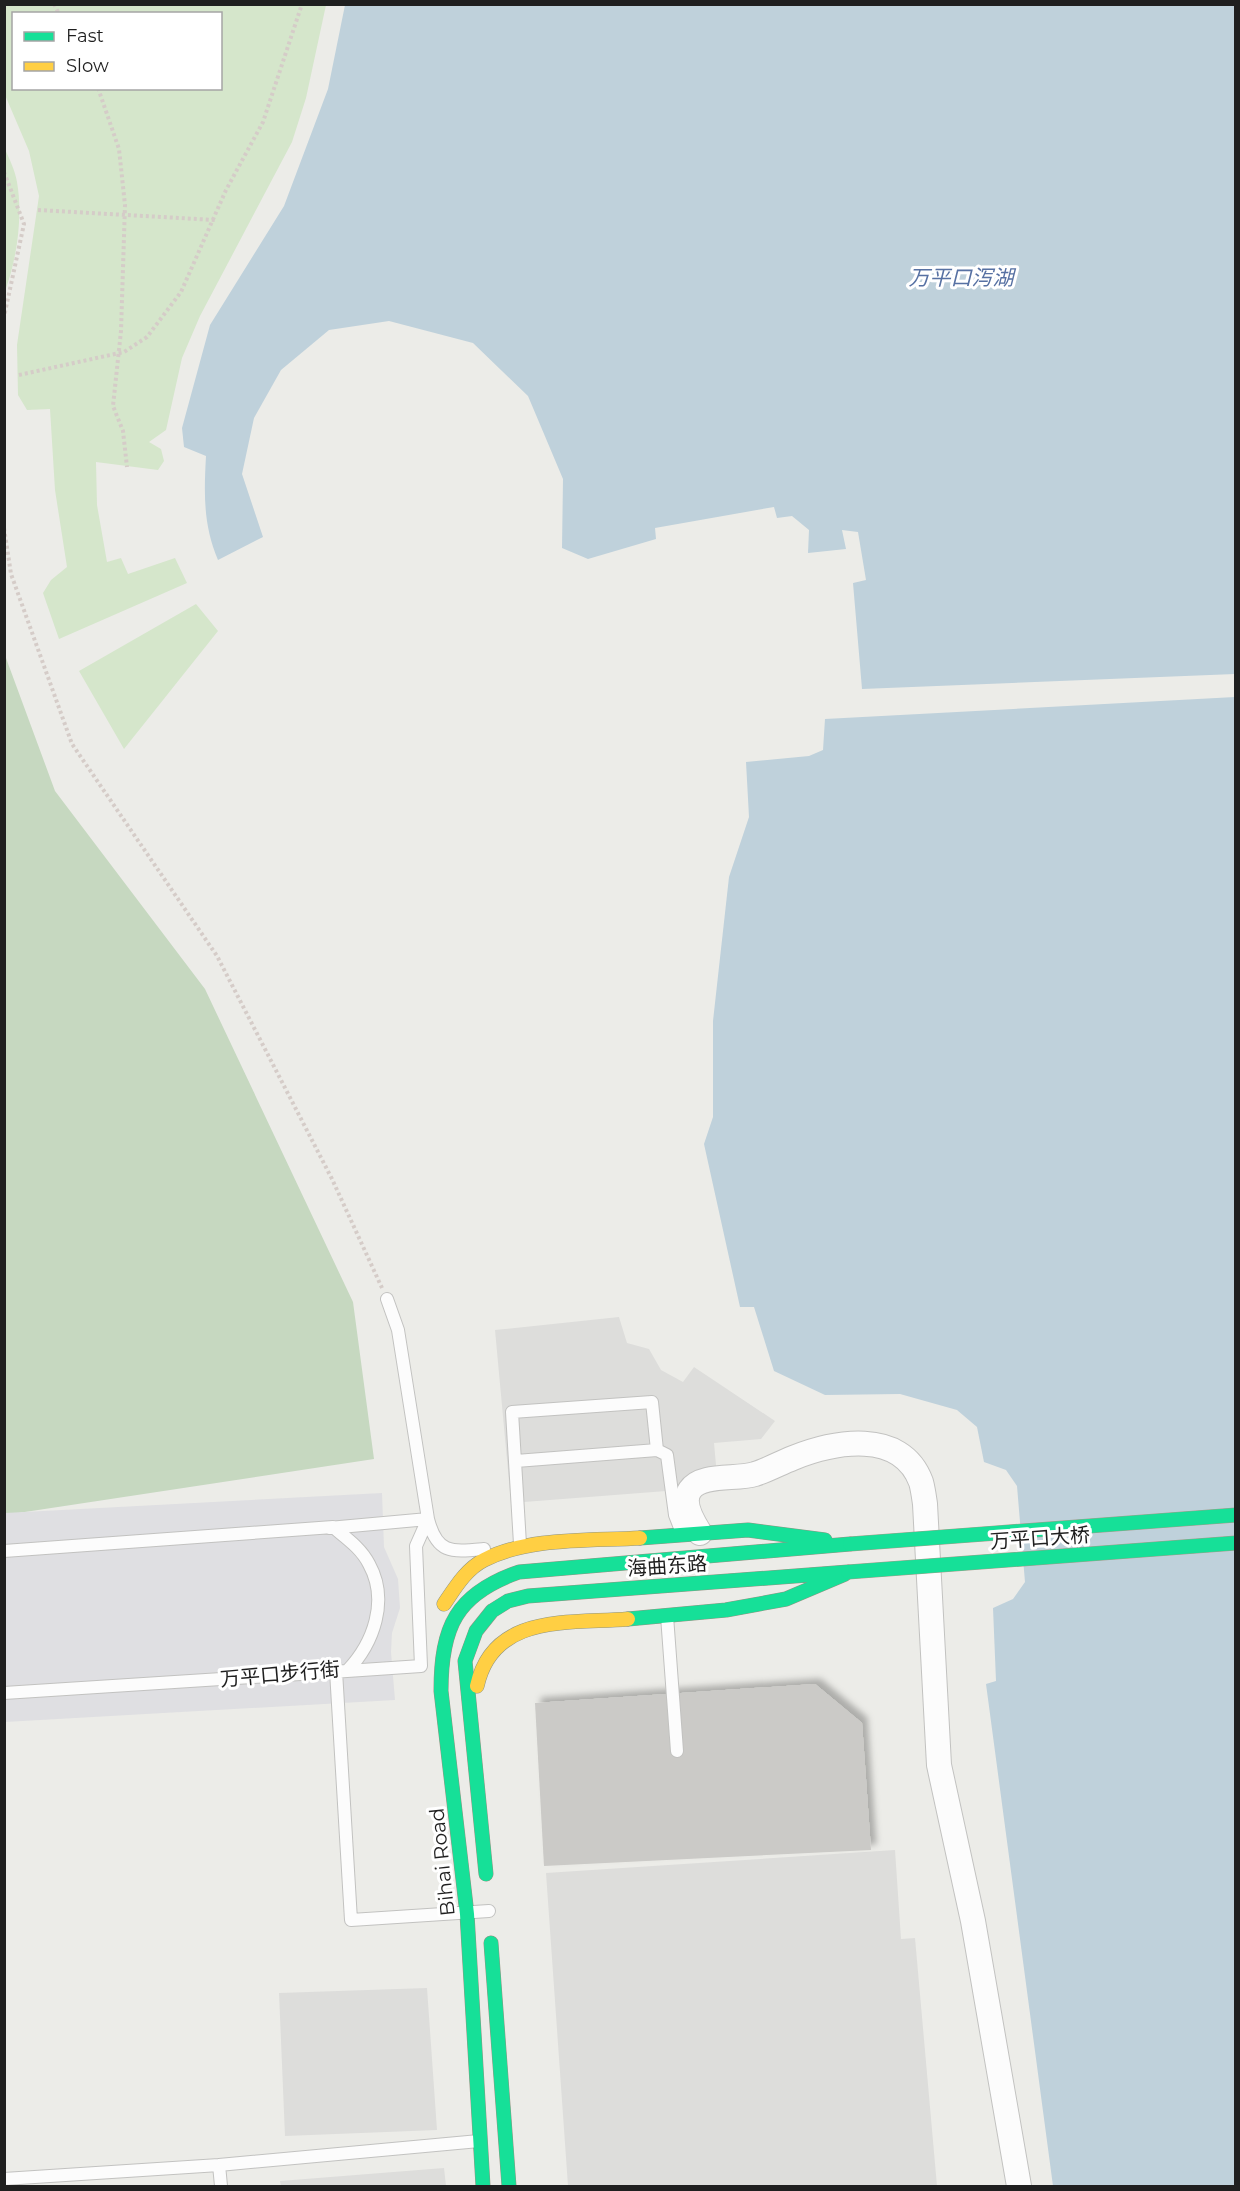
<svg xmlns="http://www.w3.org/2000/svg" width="1240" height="2191" font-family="Montserrat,'Noto Sans SC',sans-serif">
<defs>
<filter id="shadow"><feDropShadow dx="5.5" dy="-5.5" stdDeviation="3" flood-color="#0004"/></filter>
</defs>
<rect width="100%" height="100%" fill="#ecece8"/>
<path fill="#d5e6cb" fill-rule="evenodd" d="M4,5H326L306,98L292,142L200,316L182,358L166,430L149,442L161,449L164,461L158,470L96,462L97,505L107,562L121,558L128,574L175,558L187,583L59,639L43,593L51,580L67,567L55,490L50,409L27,410L18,395L17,345L39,196L29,151L5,95ZM14,14H220V88H14Z
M4,147C9,158 15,170 17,182C23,216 17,259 5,291Z
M196,604L218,631L124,749L79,671Z"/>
<path fill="#c6d8c0" d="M4,648L6,658L55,791L205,989L353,1302L374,1459L5,1515Z"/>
<path fill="#dddddb" d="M619,1317L627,1343L649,1349L661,1370L683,1382L694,1367L775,1421L761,1439L714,1443L718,1487L511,1503L495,1330Z
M895,1850L901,1939L915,1938L937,2186H568L546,1873Z
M427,1988L437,2130L285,2136L279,1993Z
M444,2168L446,2186H281L280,2181Z"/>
<path fill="#dfdfe2" d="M382,1493L384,1547L398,1579L400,1608L392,1633L391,1652L395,1700L5,1722V1513Z"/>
<path fill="#bfd1db" d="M345,5H1235V674L862,689L853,583L866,580L858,532L842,530L846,549L808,553L809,530L792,516L777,518L774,507L655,528L656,539L588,559L562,548L563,479L528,396L473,343L389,321L329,330L281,370L254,418L242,474L263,537L218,560C203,525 204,493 206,456L184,447L182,428L210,325L284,206L328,89Z
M1235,697V2186H1053L986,1684L996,1681L993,1608L1013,1599L1025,1582L1017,1486L1006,1470L984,1462L977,1427L957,1410L900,1394L825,1395L774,1371L754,1307H740L704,1144L713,1117V1021L729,877L749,817L746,762L809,756L823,750L825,719Z"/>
<path fill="#cbcac7" filter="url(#shadow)" d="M815,1684L862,1723L871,1850L544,1866L535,1703Z"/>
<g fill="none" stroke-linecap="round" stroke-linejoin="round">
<defs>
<path id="lane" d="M516,1461L657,1450
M329,1528L428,1519C437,1554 451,1552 484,1549
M520,1544L512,1412L652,1402L657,1450L667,1455L675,1515L682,1533
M4,1551L333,1527C346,1538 361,1548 369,1564C389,1600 374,1643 347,1671L4,1693
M667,1616L677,1751
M336,1671L351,1920L489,1911
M347,1671L421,1666L416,1546L428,1519L398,1330L387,1299
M219,2165L221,2186
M4,2179L219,2165L479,2141"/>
<path id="street" d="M700,1533C693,1522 681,1503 690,1490C701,1473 737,1480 755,1474C768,1470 780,1463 793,1458C833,1442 901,1428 921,1482C923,1489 924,1497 925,1504L939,1765L973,1921L1019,2186"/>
<path id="fast" d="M640,1538L748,1530L825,1540
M519,1572L850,1544
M492,1611L508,1601L528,1596L848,1572
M628,1619L726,1610L786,1599L845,1574
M486,1874L465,1661L476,1631L492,1611
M491,1943L509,2186
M483,2186L467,1914L441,1691C441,1627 456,1594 519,1572"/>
<path id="slow" d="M444,1604C455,1588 466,1569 484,1560C528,1537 591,1541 640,1538
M477,1686C493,1613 569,1624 628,1619"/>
</defs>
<use href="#lane" stroke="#c2c2c0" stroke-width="14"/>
<use href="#street" stroke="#c2c2c0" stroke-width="26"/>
<use href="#fast" stroke="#909582" stroke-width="15"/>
<use href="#slow" stroke="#909582" stroke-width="15"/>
<path stroke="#d5ccc8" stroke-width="4" stroke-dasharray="3 3" stroke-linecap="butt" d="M54,4L59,14
M98,88L119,149L125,205L121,331L113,406L123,431L127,467
M4,172L24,224L4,317
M38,210L215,220
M19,375L124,352L147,337L181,292L226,190L263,122L302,4
M4,528L11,574L72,744L217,956L332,1179L382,1288"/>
<use href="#lane" stroke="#fcfcfc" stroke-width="12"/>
<use href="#street" stroke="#fcfcfc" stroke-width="24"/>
<use href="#fast" stroke="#16e098" stroke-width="14"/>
<use href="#slow" stroke="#ffcf43" stroke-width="14"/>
<defs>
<path id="fast-bridge" d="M850,1544L1236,1515
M848,1572L1236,1543"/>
</defs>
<use href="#fast-bridge" stroke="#a09c88" stroke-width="15" stroke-linecap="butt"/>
<use href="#fast-bridge" stroke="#16e098" stroke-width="14"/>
</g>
<g text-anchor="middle" stroke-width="6" stroke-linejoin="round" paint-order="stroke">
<g font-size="20" fill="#1f1f1f" stroke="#fff">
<text transform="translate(1040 1538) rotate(-4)" y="7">万平口大桥</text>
<text transform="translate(667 1566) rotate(-4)" y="7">海曲东路</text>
<text transform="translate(280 1674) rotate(-5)" y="7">万平口步行街</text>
<text transform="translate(442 1862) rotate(-96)" y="7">Bihai Road</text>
</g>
<g font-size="21" font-style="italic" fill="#5771a3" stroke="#fff">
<text x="961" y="285">万平口泻湖</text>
</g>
</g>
<rect width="1240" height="2191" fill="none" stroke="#1f1f1f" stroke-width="12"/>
<rect x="12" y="12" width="210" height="78" fill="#ffffff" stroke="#a5a5a5" stroke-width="1.5"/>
<rect x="24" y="32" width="30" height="9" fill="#16e098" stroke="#a5a5a5" stroke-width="1.5"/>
<text x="66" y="42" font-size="18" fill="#1f1f1f">Fast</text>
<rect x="24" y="62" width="30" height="9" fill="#ffcf43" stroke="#a5a5a5" stroke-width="1.5"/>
<text x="66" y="72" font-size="18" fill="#1f1f1f">Slow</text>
</svg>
